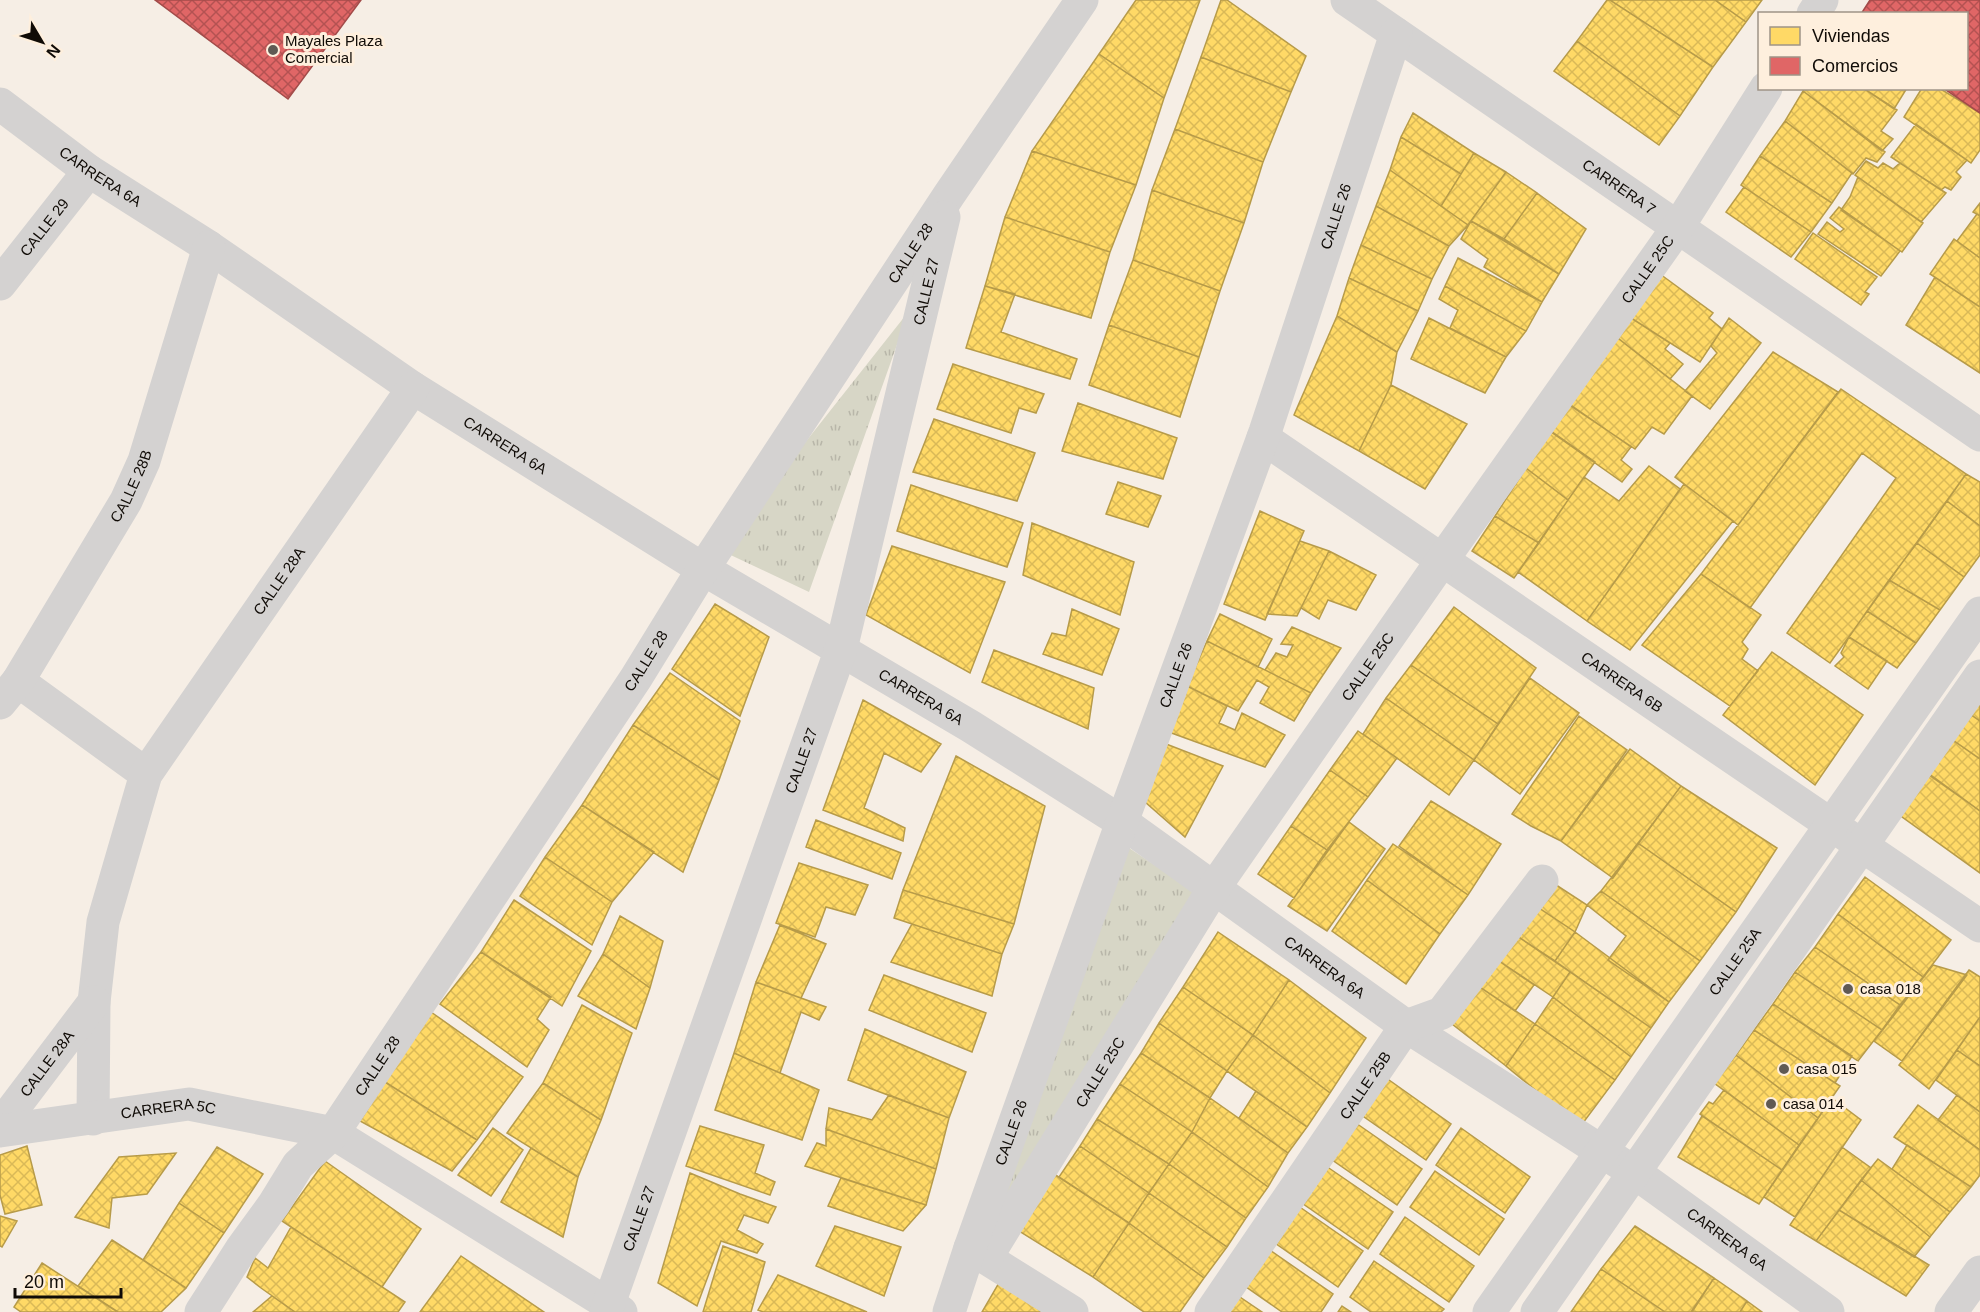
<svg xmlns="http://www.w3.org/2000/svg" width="1980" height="1312" font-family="Arial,sans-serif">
<defs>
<pattern id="park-tufts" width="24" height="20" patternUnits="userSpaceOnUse" patternTransform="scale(1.5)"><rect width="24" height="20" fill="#d7d6c6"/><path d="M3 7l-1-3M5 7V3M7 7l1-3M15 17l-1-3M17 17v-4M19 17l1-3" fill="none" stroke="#b8b6a9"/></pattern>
<pattern id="homes-cross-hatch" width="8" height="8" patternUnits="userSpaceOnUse" patternTransform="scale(1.5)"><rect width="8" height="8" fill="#ffd966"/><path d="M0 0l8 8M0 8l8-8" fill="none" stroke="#dab957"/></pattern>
<pattern id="shops-cross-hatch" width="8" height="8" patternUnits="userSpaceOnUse" patternTransform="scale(1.5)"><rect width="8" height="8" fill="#e06666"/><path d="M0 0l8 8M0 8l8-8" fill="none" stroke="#b45252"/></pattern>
</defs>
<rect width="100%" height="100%" fill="#f6eee5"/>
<path fill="url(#park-tufts)" d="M909,311L809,592L720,550Z
M1129,848L1197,893L987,1240Z"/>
<path fill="url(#homes-cross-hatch)" stroke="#b79b49" stroke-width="1.5" d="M1136,0H1200L1164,98L1099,54Z
M1221,0H1227L1306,56L1291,92L1201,57Z
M1607,0H1610L1713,67L1680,116L1577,41Z
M1610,0H1715L1746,22L1713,67Z
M1715,0H1762L1746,22Z
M1577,41L1680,116L1659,145L1554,71Z
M1099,54L1164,98L1136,185L1032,151Z
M1201,57L1291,92L1263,162L1175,129Z
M1804,88H1863L1897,110L1881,131L1893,139L1882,151L1803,91Z
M1863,88H1907L1894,109Z
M1922,88H1939L1980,113V150L1971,163L1904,117Z
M1803,91L1885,152L1877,162L1866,158L1853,174L1785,121Z
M1413,113L1474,153L1461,174L1401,137Z
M1785,121L1852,173L1832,203L1760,156Z
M1916,124L1967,160L1956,172L1961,177L1951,190L1945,187L1941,190L1891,157Z
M1175,129L1263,162L1244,223L1152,190Z
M1401,137L1461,174L1441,206L1390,170Z
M1032,151L1136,185L1110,252L1005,217Z
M1474,153L1506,172L1468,225L1441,206Z
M1760,156L1832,203L1811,232L1741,185Z
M1866,161L1878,168L1883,163L1893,169L1900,163L1946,193L1921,222L1855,175Z
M1390,170L1468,225L1449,246L1376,206Z
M1506,172L1537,193L1504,239L1471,221Z
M1858,177L1923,223L1902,252L1841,210L1850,197Z
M1744,187L1811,232L1791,257L1726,212Z
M1152,190L1244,223L1220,291L1133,260Z
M1537,193L1586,229L1559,274L1504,239Z
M1980,203V216L1973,212Z
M1376,206L1449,246L1432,279L1361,245Z
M1839,207L1900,251L1881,276L1818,234L1827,222L1840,232L1844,229L1830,218Z
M1977,214L1980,216V258L1957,241Z
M1005,217L1110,252L1091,318L985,286Z
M1471,221L1559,274L1542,302L1484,267L1488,259L1461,239Z
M1813,233L1877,277L1865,292L1869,294L1861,305L1795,259Z
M1954,239L1980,258V307L1930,274Z
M1361,245L1432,279L1418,311L1349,278Z
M1458,258L1542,302L1526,331L1445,286Z
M1133,260L1220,291L1199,357L1109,325Z
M1660,274L1713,313L1709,318L1722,329L1700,362L1628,316Z
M1935,277L1980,307V373L1906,325Z
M1349,278L1418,311L1397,352L1337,316Z
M985,286L1015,294L1001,332L1077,359L1070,379L966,348Z
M1445,286L1526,331L1506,357L1450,328L1458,310L1439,299Z
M1337,316L1397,352L1391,385L1359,451L1294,415Z
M1628,316L1670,343L1665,349L1683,364L1670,379L1614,335Z
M1429,318L1506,357L1485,393L1411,359Z
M1729,318L1761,343L1710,409L1685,391L1717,353L1711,346Z
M1109,325L1199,357L1180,417L1089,385Z
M1614,335L1692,396L1664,434L1652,427L1635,449L1568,404Z
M1773,352L1838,392L1738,525L1675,477Z
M953,364L1044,394L1036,413L1019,408L1011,433L937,409Z
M1391,385L1467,424L1425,489L1359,451Z
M1841,389L1966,474L1830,663L1787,633L1896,478L1862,453L1750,608L1701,574Z
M1565,401L1631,447L1621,460L1632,469L1622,482L1547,429Z
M1078,403L1177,438L1163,479L1062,451Z
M934,419L1035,453L1017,501L913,472Z
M1551,431L1595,462L1568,500L1526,468Z
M1649,466L1680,489L1587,621L1518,572L1584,477L1619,501Z
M1526,468L1568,500L1539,543L1495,516Z
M1966,474L1980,482V526L1947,501Z
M1118,482L1161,496L1148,527L1106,514Z
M1684,484L1733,521L1630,650L1587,621Z
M911,485L1023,523L1007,567L897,531Z
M1947,501L1980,526V555L1964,577L1917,543Z
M1260,511L1304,531L1265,620L1224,604Z
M1495,516L1539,543L1514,578L1472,551Z
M1032,523L1134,562L1120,615L1023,575Z
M1300,541L1329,551L1297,616L1267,614Z
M1917,543L1964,577L1940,610L1889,580Z
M892,546L1005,582L970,673L866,615Z
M1329,551L1376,575L1356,610L1328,600L1319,619L1301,608Z
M1701,574L1761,615L1742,642L1748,649L1742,659L1758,671L1730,706L1642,645Z
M1889,580L1940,610L1916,643L1867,611Z
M715,604L769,637L740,716L672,669Z
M1454,607L1536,668L1498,724L1411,665Z
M1072,609L1119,629L1102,675L1043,654L1052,633L1066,636Z
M1867,611L1916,643L1897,668L1849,637Z
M1220,614L1272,639L1258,667L1207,641Z
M1292,627L1341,648L1311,693L1265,670L1276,653L1287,657L1293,645L1281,644Z
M1849,637L1887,661L1868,689L1835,666L1844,657L1841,653Z
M1207,641L1311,693L1294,721L1260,703L1269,687L1257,680L1238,711L1187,686Z
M994,650L1094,688L1088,729L982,682Z
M1772,652L1863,715L1815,785L1723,715Z
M1411,665L1498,724L1474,760L1386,698Z
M670,673L740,721L719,780L633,725Z
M1530,678L1579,713L1520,794L1474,760Z
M1187,686L1227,706L1219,723L1235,730L1242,713L1285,735L1265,767L1166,731Z
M1386,698L1474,760L1449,795L1363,734Z
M863,700L941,744L921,772L884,753L864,808L905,828L903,841L823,810Z
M1980,701V721L1970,714Z
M1970,714L1980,721V759L1950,738Z
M1579,716L1627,750L1561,841L1531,826L1512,814Z
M633,725L719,780L683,872L582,805Z
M1358,731L1397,758L1368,797L1330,770Z
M1950,738L1980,759V811L1928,773Z
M1161,742L1223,766L1185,837L1136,794Z
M1630,749L1681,786L1613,878L1561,841Z
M956,756L1045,806L1014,924L903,890Z
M1330,770L1368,797L1327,850L1291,826Z
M1926,773L1980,811V873L1898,814Z
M1681,786L1777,848L1736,912L1638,843Z
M1431,801L1501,844L1468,895L1399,846Z
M582,805L654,852L612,902L545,857Z
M816,820L901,853L892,879L806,847Z
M1349,822L1385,849L1327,931L1288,906Z
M1291,826L1327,850L1294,898L1258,874Z
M1638,843L1736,912L1700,961L1601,891Z
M1393,844L1468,895L1440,934L1367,880Z
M545,857L612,902L592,945L520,896Z
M799,863L868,885L855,915L826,907L815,937L776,923Z
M1865,877L1951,940L1923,977L1838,914Z
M1367,880L1440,934L1406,984L1332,931Z
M1550,881L1587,905L1575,932L1533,904Z
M903,890L1014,924L1002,954L894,918Z
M1601,891L1700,961L1669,1002L1608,960L1626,936L1587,905Z
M514,900L591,951L562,1006L481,952Z
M1533,904L1575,932L1555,961L1511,932Z
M1838,914L1923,977L1900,1005L1815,947Z
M620,916L663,941L650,988L603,954Z
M912,924L1002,954L992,996L891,962Z
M780,925L826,944L801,998L756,982Z
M1218,932L1289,980L1253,1035L1183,987Z
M1511,932L1570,972L1553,997L1493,957Z
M1575,932L1669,1002L1651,1028L1555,961Z
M1815,947L1900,1005L1882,1030L1795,972Z
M481,952L551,997L537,1019L549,1030L527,1067L440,1004Z
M603,954L650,988L636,1029L578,996Z
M1493,957L1534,985L1515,1011L1474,983Z
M1933,965L1967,975L1902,1061L1874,1041Z
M1969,970L1980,977V1017L1929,1089L1899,1065Z
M1570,972L1651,1028L1631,1057L1553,997Z
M1795,972L1882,1030L1858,1061L1773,1004Z
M884,975L986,1013L972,1052L869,1010Z
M1289,980L1366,1038L1330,1093L1253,1035Z
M756,982L826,1007L819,1020L801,1012L780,1073L734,1053Z
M1474,983L1535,1024L1506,1066L1447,1020Z
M1183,987L1253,1035L1227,1071L1159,1023Z
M1553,997L1631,1057L1615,1080L1535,1024Z
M1773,1004L1852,1056L1835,1083L1754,1030Z
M582,1005L632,1033L601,1120L543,1083Z
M431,1012L523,1077L477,1140L385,1082Z
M1980,1017V1066L1957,1050Z
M1159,1023L1227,1071L1210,1098L1141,1053Z
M1535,1024L1615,1080L1580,1127L1506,1066Z
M865,1029L966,1072L949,1118L848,1080Z
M1754,1030L1840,1086L1818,1118L1736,1055Z
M1253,1035L1330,1093L1307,1127L1227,1071Z
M1957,1050L1980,1066V1112L1936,1080Z
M734,1053L819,1090L802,1140L715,1110Z
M1141,1053L1210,1098L1192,1132L1120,1084Z
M1736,1055L1818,1118L1799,1145L1714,1083Z
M1382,1075L1451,1124L1426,1160L1357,1112Z
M385,1082L477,1140L452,1171L360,1121Z
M543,1083L601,1120L578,1177L507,1133Z
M1120,1084L1192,1132L1169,1164L1097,1119Z
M1724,1090L1799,1145L1782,1170L1700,1114L1709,1102L1713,1104Z
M1256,1091L1307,1127L1288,1153L1239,1118Z
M889,1095L949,1118L936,1169L826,1129L829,1108L872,1120Z
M1957,1095L1980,1112V1150L1938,1120Z
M1210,1098L1288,1153L1268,1187L1192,1132Z
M1832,1098L1861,1120L1795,1217L1764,1197Z
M1918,1105L1980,1150V1175L1971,1187L1894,1137Z
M1702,1116L1782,1170L1759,1204L1678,1157Z
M1097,1119L1169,1164L1149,1193L1080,1146Z
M1353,1121L1422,1169L1397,1205L1328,1157Z
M700,1126L764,1145L755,1173L775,1182L770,1195L686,1166Z
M493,1128L523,1150L491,1196L458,1175Z
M1461,1128L1530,1177L1505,1213L1436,1165Z
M826,1129L936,1169L926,1205L805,1166L817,1143L826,1146Z
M1192,1132L1268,1187L1246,1218L1169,1164Z
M1907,1145L1971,1187L1950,1212L1892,1169Z
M27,1146L42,1205L5,1214L0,1195V1155Z
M1080,1146L1149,1193L1129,1223L1059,1177Z
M217,1147L263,1174L224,1233L179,1203Z
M1842,1147L1871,1168L1816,1241L1790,1225Z
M531,1148L578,1177L563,1237L501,1202Z
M176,1153L147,1194L112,1198L109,1228L75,1217L119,1157Z
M1878,1159L1950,1212L1930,1237L1861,1180Z
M325,1161L421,1229L382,1287L282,1221Z
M1169,1164L1246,1218L1227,1247L1149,1193Z
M1323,1164L1393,1212L1368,1249L1299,1201Z
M1435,1171L1504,1219L1479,1255L1410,1207Z
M690,1173L740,1194L776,1207L768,1223L744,1215L737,1230L763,1244L757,1253L721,1241L697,1306L658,1283Z
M1054,1174L1129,1223L1093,1277L1014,1228Z
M841,1178L926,1205L903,1231L828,1206Z
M1861,1180L1930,1237L1914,1257L1839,1210Z
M1149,1193L1227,1247L1204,1278L1129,1223Z
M179,1203L224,1233L186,1288L143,1260Z
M1294,1203L1363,1251L1338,1287L1269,1239Z
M1839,1210L1929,1265L1906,1296L1816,1241Z
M0,1216L17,1221L2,1247L0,1246Z
M1405,1217L1474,1266L1449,1302L1380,1254Z
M1129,1223L1204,1278L1180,1312H1144L1093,1277Z
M835,1226L901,1247L884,1296L816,1266Z
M1635,1226L1714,1278L1691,1312H1665L1601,1269Z
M291,1227L405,1302L398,1312H295L261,1288L247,1277L255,1258L268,1268Z
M112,1240L143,1260L186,1288L161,1312H118L78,1286Z
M723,1246L765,1262L751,1312H703Z
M1264,1246L1333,1294L1321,1312H1282L1239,1282Z
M461,1256L544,1312H420Z
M1374,1261L1444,1309L1441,1312H1371L1350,1297Z
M42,1263L113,1309L118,1312H21L14,1307Z
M1601,1269L1665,1312H1571Z
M778,1275L867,1312H763L758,1310Z
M1714,1278L1747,1301L1740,1312H1692Z
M1000,1281L1042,1312H982Z
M1237,1295L1262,1312H1226Z
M272,1296L295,1312H253Z
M1747,1301L1762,1312H1740Z
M1342,1306L1351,1312H1338Z"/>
<path fill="url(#shops-cross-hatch)" stroke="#a24b49" stroke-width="1.5" d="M155,0H361L288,99Z
M1870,0H1980V113L1943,88H1966V14H1861Z"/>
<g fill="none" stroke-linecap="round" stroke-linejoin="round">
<g stroke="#d4d2d1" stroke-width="33">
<path id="s1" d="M1347,0L1980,435"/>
<path d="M1813,14L1822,0"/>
<path id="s2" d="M0,104L89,171L209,247L413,388L703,569L970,726L1122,822L1406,1026L1634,1172L1828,1312"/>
<path id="s3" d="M0,284L89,171"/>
<path id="s4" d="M1263,438L1980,926"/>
<path d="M18,681L146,774"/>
<path id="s5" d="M0,703L18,681L126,501L144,461L209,247"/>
<path id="s6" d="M93,1119L94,1002L103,922L146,774L413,388"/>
<path id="s7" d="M0,1126L94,1002"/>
<path id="s8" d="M0,1131L189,1104L333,1133L621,1312"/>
<path d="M970,1248L1072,1312"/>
<path id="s9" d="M986,1258L1214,888L1443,559L1678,227L1766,88"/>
<path id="s10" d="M201,1312L242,1248L274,1204L298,1165L333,1133L636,678L703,569L949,195L1082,0"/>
<path id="s11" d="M606,1312L841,649L944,217"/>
<path id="s12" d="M949,1312L970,1248L1122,822L1265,432L1396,34"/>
<path id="s13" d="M1211,1312L1406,1026L1442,1013L1542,881"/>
<path id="s14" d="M1489,1312L1980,613"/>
<path d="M1537,1312L1980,676"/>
<path d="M1951,1312L1980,1272"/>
</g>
</g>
<g fill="#605a54" stroke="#feefdd" stroke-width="2">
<circle cx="273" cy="50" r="6"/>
<circle cx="1848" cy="989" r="6"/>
<circle cx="1784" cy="1069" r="6"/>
<circle cx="1771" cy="1104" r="6"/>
</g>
<g text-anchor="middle" stroke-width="6" stroke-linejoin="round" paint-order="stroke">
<g font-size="15" fill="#100b06" stroke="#feefdd" text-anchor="start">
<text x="285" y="46">Mayales Plaza<tspan x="285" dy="17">Comercial</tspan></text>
<text x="1860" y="994">casa 018</text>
<text x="1796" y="1074">casa 015</text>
<text x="1783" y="1109">casa 014</text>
</g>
<g font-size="15" fill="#100b06" stroke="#feefdd">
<text dy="5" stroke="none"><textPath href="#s2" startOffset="124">CARRERA 6A</textPath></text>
<text dy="5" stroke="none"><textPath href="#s1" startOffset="330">CARRERA 7</textPath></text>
<text dy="5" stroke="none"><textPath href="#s12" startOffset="1162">CALLE 26</textPath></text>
<text dy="5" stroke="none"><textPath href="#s3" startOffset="72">CALLE 29</textPath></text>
<text dy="5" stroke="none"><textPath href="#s10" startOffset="1276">CALLE 28</textPath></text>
<text dy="5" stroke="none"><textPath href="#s9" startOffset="1190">CALLE 25C</textPath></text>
<text dy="5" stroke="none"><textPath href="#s11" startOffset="1071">CALLE 27</textPath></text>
<text dy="5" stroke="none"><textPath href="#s2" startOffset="610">CARRERA 6A</textPath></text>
<text dy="5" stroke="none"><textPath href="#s5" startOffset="254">CALLE 28B</textPath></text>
<text dy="5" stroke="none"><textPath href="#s6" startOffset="586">CALLE 28A</textPath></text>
<text dy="5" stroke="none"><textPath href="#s10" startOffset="790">CALLE 28</textPath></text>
<text dy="5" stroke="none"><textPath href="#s9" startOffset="704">CALLE 25C</textPath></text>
<text dy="5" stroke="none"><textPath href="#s12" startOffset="676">CALLE 26</textPath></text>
<text dy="5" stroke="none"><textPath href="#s4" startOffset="434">CARRERA 6B</textPath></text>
<text dy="5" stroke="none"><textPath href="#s2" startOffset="1096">CARRERA 6A</textPath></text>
<text dy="5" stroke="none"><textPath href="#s11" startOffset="585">CALLE 27</textPath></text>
<text dy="5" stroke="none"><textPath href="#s14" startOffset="428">CALLE 25A</textPath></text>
<text dy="5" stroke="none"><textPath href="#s2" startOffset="1582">CARRERA 6A</textPath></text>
<text dy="5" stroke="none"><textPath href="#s7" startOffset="78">CALLE 28A</textPath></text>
<text dy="5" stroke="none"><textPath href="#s10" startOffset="304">CALLE 28</textPath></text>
<text dy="5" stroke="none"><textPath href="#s9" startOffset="218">CALLE 25C</textPath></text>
<text dy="5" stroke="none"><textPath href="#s13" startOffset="274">CALLE 25B</textPath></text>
<text dy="5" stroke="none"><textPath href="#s8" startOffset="170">CARRERA 5C</textPath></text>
<text dy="5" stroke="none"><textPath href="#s12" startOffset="190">CALLE 26</textPath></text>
<text dy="5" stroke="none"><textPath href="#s11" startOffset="99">CALLE 27</textPath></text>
<text dy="5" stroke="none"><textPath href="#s2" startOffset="2068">CARRERA 6A</textPath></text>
</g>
</g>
<rect x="1758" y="12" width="210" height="78" fill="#feefdd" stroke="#9f9487" stroke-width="1.5"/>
<rect x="1770" y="27" width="30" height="18" fill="#ffd966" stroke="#9f9487" stroke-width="1.5"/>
<text x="1812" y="42" font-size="18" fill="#100b06">Viviendas</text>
<rect x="1770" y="57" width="30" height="18" fill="#e06666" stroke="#9f9487" stroke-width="1.5"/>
<text x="1812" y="72" font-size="18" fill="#100b06">Comercios</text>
<g transform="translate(42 42) rotate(129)" stroke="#feefdd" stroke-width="4.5" paint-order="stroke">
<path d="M0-4.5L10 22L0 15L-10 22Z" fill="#100b06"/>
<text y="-9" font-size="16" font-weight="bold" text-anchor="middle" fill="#100b06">N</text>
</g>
<path d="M15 1288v9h106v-9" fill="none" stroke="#100b06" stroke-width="3"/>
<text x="24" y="1288" font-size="18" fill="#100b06" stroke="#feefdd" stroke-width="4.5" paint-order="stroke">20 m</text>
</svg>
